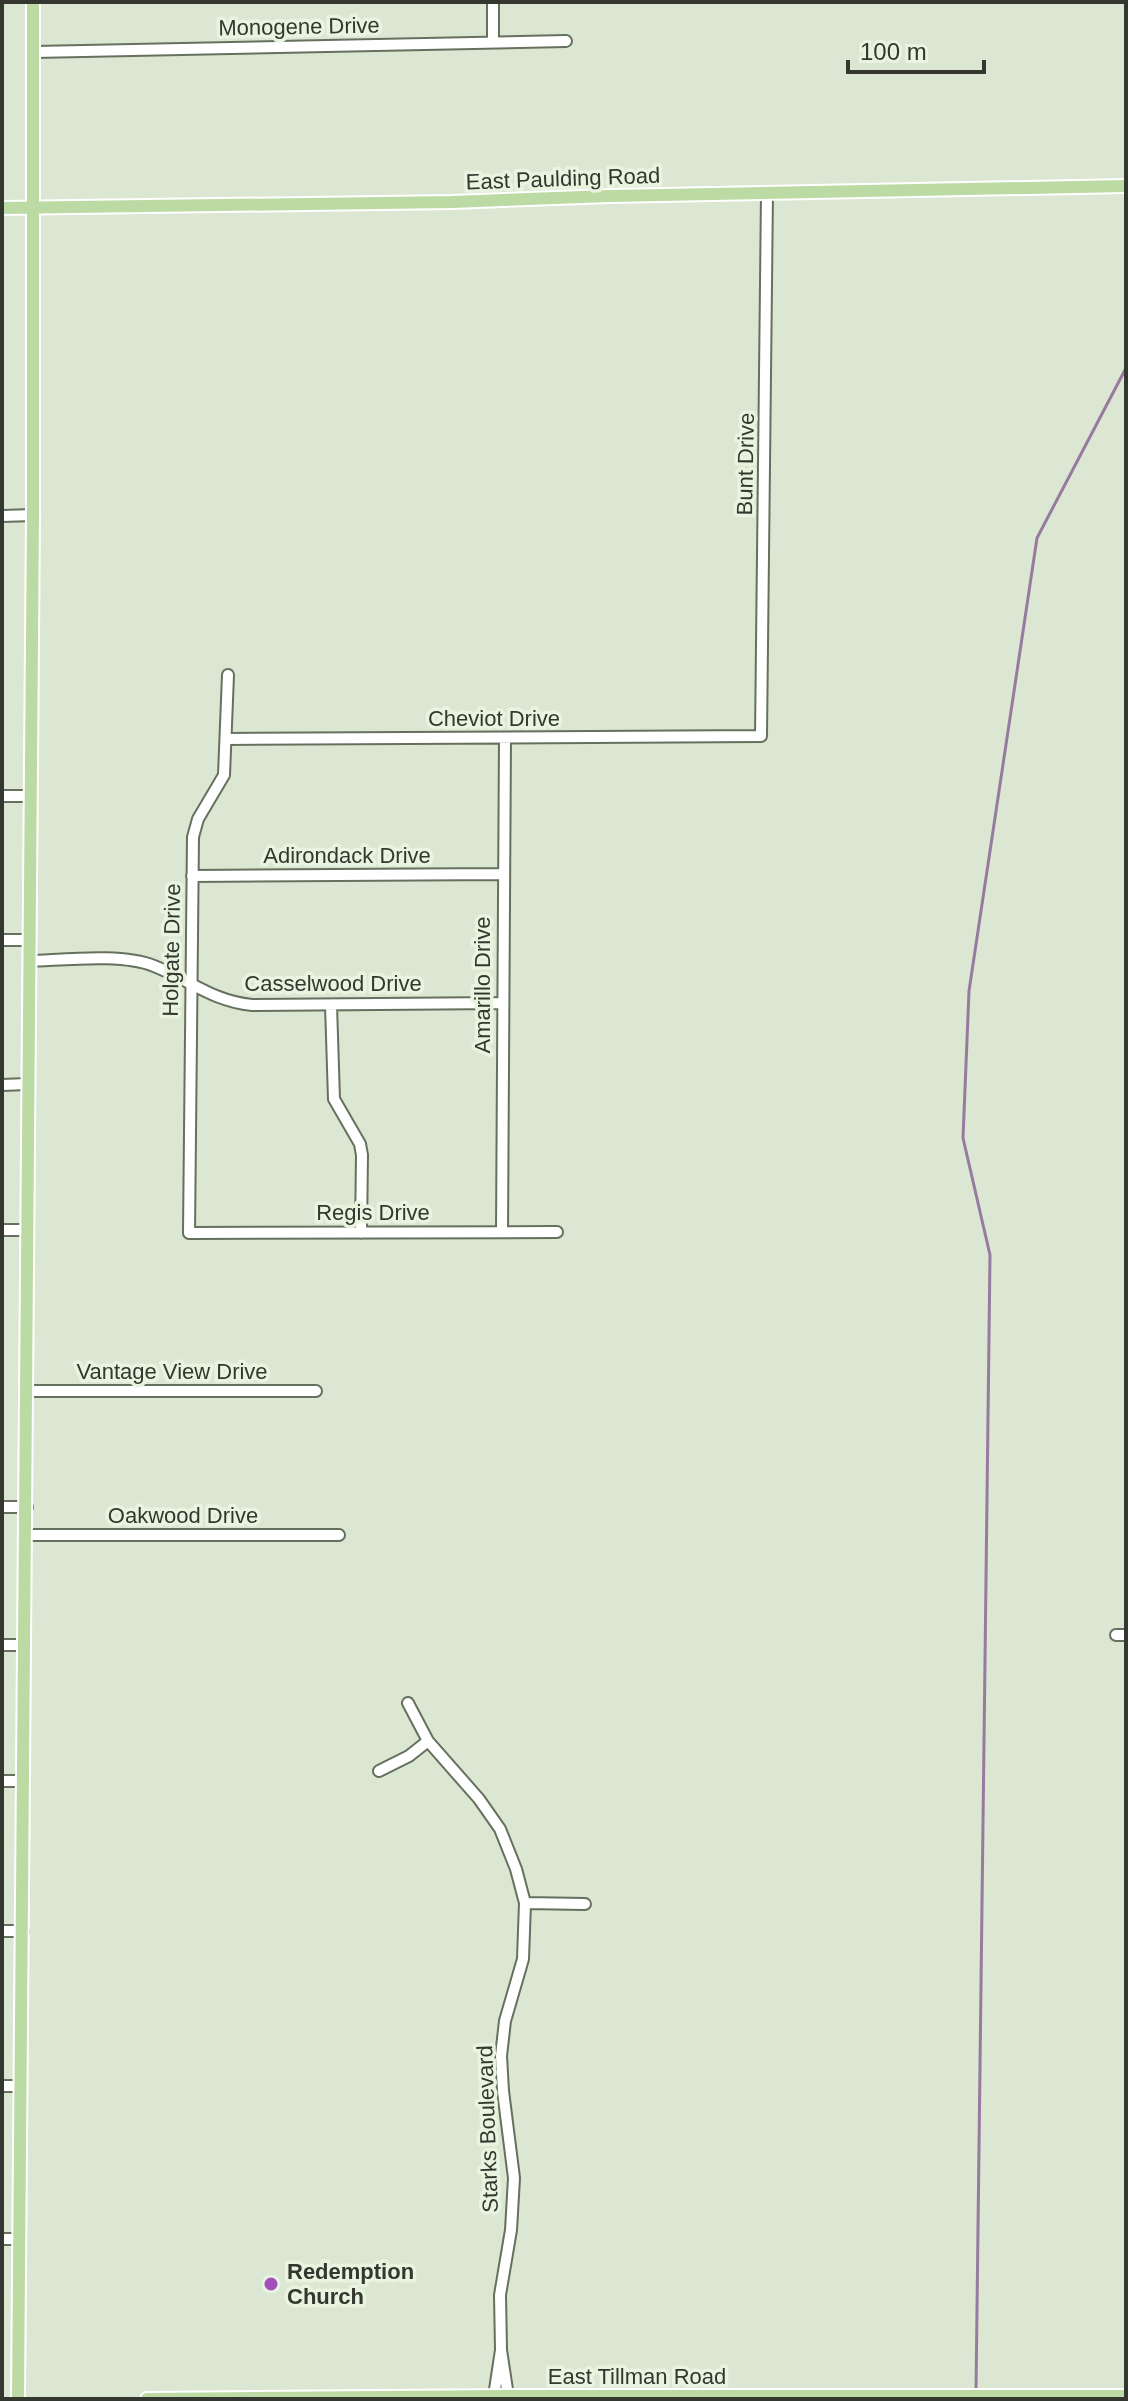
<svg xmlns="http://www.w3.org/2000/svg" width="1128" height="2401" font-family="Helvetica,sans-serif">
<rect width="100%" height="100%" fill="#dbe7d2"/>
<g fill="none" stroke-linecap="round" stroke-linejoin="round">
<path stroke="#967b9f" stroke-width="3" d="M976,2391L990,1255L963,1138L969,991L1037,538L1126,368"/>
<defs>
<path id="minor" d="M493,2V41
M34,52L566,41
M2,516L33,515
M228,675L224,775L198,819L193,837L189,1233L557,1232
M227,739L761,736L767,193
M2,796H30
M192,876L502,874
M2,940H29
M29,961C64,960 122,953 154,966C190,980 212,1001 252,1005L503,1003
M331,1005L334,1099L360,1144L362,1155L361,1233
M2,1085L27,1084
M2,1230H28
M502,1232L505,738
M27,1391H316
M2,1507H27
M26,1535H339
M1116,1635H1126
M2,1645H25
M408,1703L428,1741L479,1799L500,1829L516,1869L525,1903L523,1959L505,2021L501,2056L503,2091L514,2178L511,2230L500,2295L501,2350
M379,1771L409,1756L428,1741
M2,1781H24
M525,1903L585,1904
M2,1931H23
M2,2086H21
M2,2239H20
M494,2396L501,2350L508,2396"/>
<path id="major" d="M2,208L452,202L609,196L1126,186
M18,2399L33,515V2
M147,2399L508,2396H1126"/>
</defs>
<use href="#minor" stroke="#65705e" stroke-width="14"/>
<use href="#major" stroke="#fff" stroke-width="16"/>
<use href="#minor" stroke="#fff" stroke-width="10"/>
<use href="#major" stroke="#bcdaa3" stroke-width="12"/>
</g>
<circle fill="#a34ebc" stroke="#e8f4df" stroke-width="3" cx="271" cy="2284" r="8"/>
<g text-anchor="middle" stroke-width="7" stroke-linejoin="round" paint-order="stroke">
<g font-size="22" fill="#33372f" stroke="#e8f4df">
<text transform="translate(299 26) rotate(-1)" y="8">Monogene Drive</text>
<text transform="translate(563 178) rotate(-2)" y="8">East Paulding Road</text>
<text transform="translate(745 464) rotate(-89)" y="8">Bunt Drive</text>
<text x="494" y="726">Cheviot Drive</text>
<text x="347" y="863">Adirondack Drive</text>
<text transform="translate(171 950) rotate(-89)" y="8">Holgate Drive</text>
<text x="333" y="991">Casselwood Drive</text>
<text transform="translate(482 985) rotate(-90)" y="8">Amarillo Drive</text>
<text x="373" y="1220">Regis Drive</text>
<text x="172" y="1379">Vantage View Drive</text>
<text x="183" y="1523">Oakwood Drive</text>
<text transform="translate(487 2129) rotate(-92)" y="8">Starks Boulevard</text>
<text x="637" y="2384">East Tillman Road</text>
</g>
<g font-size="22" font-weight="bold" fill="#33372f" stroke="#e8f4df" text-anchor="start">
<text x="287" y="2279">Redemption<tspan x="287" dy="25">Church</tspan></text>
</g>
</g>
<rect width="1128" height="2401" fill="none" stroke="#33372f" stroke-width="8"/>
<path d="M848 60v12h136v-12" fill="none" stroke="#33372f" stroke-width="4"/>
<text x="860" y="60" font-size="24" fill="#33372f" stroke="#e8f4df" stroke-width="6" paint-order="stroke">100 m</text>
</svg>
